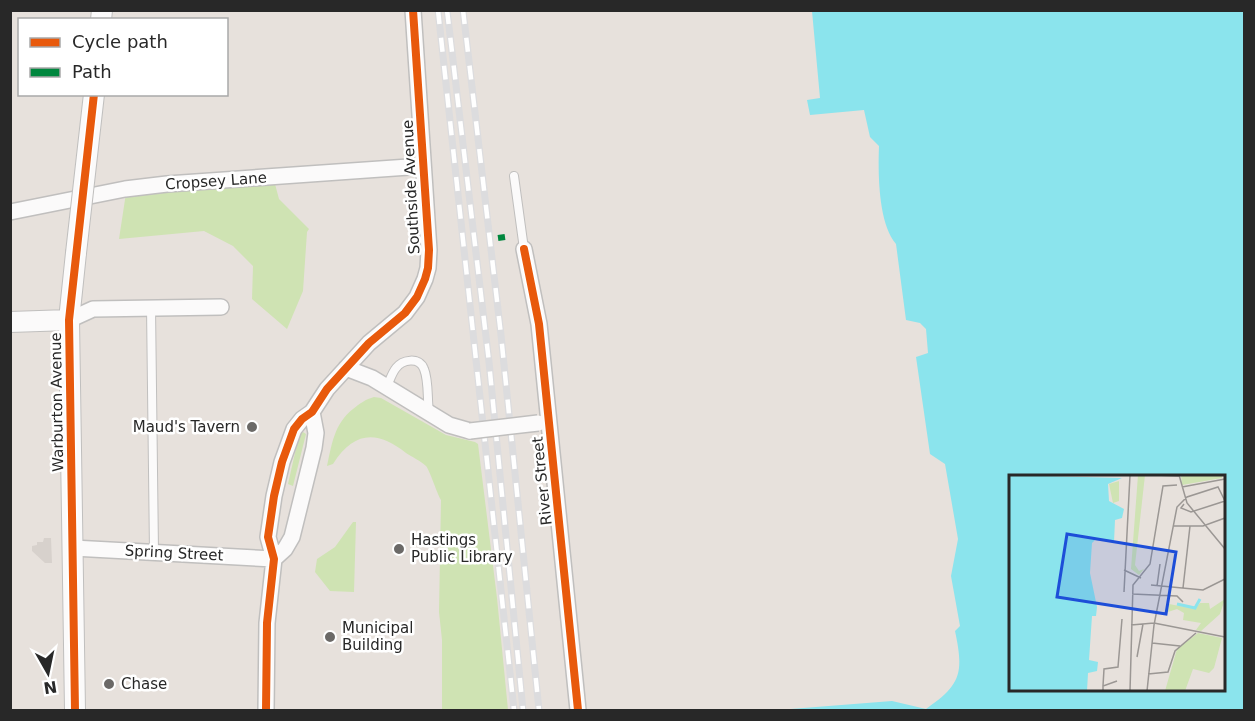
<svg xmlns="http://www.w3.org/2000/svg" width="1255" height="721" font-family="'DejaVu Sans',sans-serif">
<rect width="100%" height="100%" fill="#e7e1dc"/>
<path fill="#cfe3b3" d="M275,184L279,199L309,229L307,232L303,291L287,329L252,299L253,266L233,246L204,231L119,239L126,193Z
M374,397L381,398L446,435L475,442L478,444L497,598L508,710H442V640L439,612L441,500C436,491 430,471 426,466C421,461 412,457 406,453C377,430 354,431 333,464L327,466C332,444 334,424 353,409C359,404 366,399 374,397Z
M303,432L306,434L293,486L288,484L299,435Z
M353,522H356L354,592L330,591L315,572L317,559L335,547Z"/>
<path fill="#d7d1cc" d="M44,538H51L52,563H45L32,551V546L37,545V542H43Z"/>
<path fill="#8be4ed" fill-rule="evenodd" d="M812,11H1244V710H778L892,701L926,709C961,685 964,673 955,631L960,626L951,576L958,539L945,464L930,454L916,357L928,353L926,329L920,323L906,320L896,244C878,223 878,173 879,146L870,137L864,110L810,115L807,100L820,98ZM1010,476H1224V690H1010Z"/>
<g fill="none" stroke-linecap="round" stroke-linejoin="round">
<defs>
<path id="service" d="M514,176L524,249
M151,307L154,552
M387,386C390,380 392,373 396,368C402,360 419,356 424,369C429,381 427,399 429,412"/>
<path id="minor" d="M10,212L125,189L167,184L423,166
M524,249L539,324L578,710
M69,320L93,309L221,307
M346,368L372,378L449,425L470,431
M73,548L274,559
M274,559L285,549L292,537L314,448L316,433L312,412
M266,710L267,623L274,559L268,537L274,496L282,462L294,429L302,419L312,412L327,389L369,343L405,313L417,297L425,279L428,268L429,250L413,10"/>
<path id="tertiary" d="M101,20L102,10
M10,322L69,320
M75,710L69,320L76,253"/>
</defs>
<use href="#service" stroke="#c0bfbe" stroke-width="10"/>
<use href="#minor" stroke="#c0bfbe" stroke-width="18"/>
<use href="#tertiary" stroke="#c0bfbe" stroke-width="22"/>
<use href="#service" stroke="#fbfafa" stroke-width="8"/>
<use href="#minor" stroke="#fbfafa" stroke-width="15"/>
<use href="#tertiary" stroke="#fbfafa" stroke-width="20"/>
<defs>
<path id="rail" d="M438,10L514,710
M447,10L489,362L523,710
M463,10L501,335L539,710"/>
</defs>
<use href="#rail" stroke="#dcdcde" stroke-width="7"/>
<use href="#rail" stroke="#fff" stroke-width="4.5" stroke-dasharray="14" stroke-linecap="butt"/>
<defs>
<path id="minor-bridge" d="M470,431L538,423"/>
<path id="tertiary-bridge" d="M76,253L94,94"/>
</defs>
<use href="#minor-bridge" stroke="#c0bfbe" stroke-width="18" stroke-linecap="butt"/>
<use href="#tertiary-bridge" stroke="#c0bfbe" stroke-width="22" stroke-linecap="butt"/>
<use href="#minor-bridge" stroke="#fbfafa" stroke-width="15"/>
<use href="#tertiary-bridge" stroke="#fbfafa" stroke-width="20"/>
<path stroke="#00873e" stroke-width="6" stroke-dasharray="12 6" stroke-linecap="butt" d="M498,238L505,237"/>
<defs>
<path id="cycleway" d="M524,249L539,324L578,710
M75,710L69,320L94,94
M266,710L267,623L274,559L268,537L274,496L282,462L294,429L302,419L312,412L327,389L369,343L405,313L417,297L425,279L428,268L429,250L413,10"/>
</defs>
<use href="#cycleway" stroke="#fff" stroke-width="11"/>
<use href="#cycleway" stroke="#e8590c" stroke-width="8"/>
</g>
<g fill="#6b6967" stroke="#fff" stroke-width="2">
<circle cx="252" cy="427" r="6"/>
<circle cx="399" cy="549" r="6"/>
<circle cx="330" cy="637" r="6"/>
<circle cx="109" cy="684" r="6"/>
</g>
<g text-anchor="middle" stroke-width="5" stroke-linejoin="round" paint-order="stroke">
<g font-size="15" fill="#282828" stroke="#fff">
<text transform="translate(216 181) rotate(-4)" y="5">Cropsey Lane</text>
<text transform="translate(411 187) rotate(-93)" y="5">Southside Avenue</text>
<text transform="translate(57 402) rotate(-91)" y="5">Warburton Avenue</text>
<text transform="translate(542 481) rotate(-96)" y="5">River Street</text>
<text transform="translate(174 553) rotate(3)" y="5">Spring Street</text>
</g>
<g font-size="15" fill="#282828" stroke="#fff" text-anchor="start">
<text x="240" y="432" text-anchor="end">Maud's Tavern</text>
<text x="411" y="545">Hastings<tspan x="411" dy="17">Public Library</tspan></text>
<text x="342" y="633">Municipal<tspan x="342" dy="17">Building</tspan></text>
<text x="121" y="689">Chase</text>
</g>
</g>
<g transform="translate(1009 475)">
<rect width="216" height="216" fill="#e7e1dc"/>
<path d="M129,0H136L126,90L130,96L135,94L130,100L122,94ZM172,0H213V3L173,10ZM110,6V26L104,28L100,9ZM216,124L211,139L192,156L187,155L192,148L174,145L175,138L168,134L159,137L160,129L186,134L191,128H200L201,134ZM189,158L213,163L205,193L200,198L184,194L176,216H156L168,174Z" fill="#cfe3b3"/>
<path d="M0,0L113,3L99,9L100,26L115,34L113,43L106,45L105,67L86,65L83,68L81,98L88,132L87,141H83L80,185L89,187L88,196L79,198L78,216H0Z" fill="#8be4ed"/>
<path fill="none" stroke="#8be4ed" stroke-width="3" d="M168,129L186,133L191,124"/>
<path fill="none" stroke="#9b9794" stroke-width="1.5" d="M146,0L170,1M170,0L178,28L216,74M173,12L216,4M165,51H194L216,43M115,95L132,103M142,110L194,115L216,104M148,111L151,89M174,113L181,51M115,117L121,0M123,119L168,121L174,127M122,150L145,148L216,162M143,168L171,171M128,182L134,149M139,199L159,197L166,176L187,158M94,211L95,194L109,192L113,144M94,216V211L108,206M121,216L124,110L141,89L154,11L168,10M138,216L145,150L168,32L178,22L209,12L216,26L182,37L172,33L175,29"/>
<path fill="#1d4ed8" fill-opacity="0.15" stroke="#1d4ed8" stroke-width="3" d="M58,59L167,77L157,139L48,122Z"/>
<rect width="216" height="216" fill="none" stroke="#282828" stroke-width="3"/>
</g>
<rect width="1255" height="721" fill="none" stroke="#282828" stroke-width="24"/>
<rect x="18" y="18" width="210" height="78" fill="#ffffff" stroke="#a9a9a9" stroke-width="1.5"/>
<rect x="30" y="38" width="30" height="9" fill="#e8590c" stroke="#a9a9a9" stroke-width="1.5"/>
<text x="72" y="48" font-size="18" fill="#282828">Cycle path</text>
<rect x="30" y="68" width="30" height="9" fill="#00873e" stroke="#a9a9a9" stroke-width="1.5"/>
<text x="72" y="78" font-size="18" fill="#282828">Path</text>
<g transform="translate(48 673) rotate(171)" stroke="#ffffff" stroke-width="4.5" paint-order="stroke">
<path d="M0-4.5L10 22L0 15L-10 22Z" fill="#282828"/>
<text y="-9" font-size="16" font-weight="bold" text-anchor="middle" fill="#282828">N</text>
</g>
</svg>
